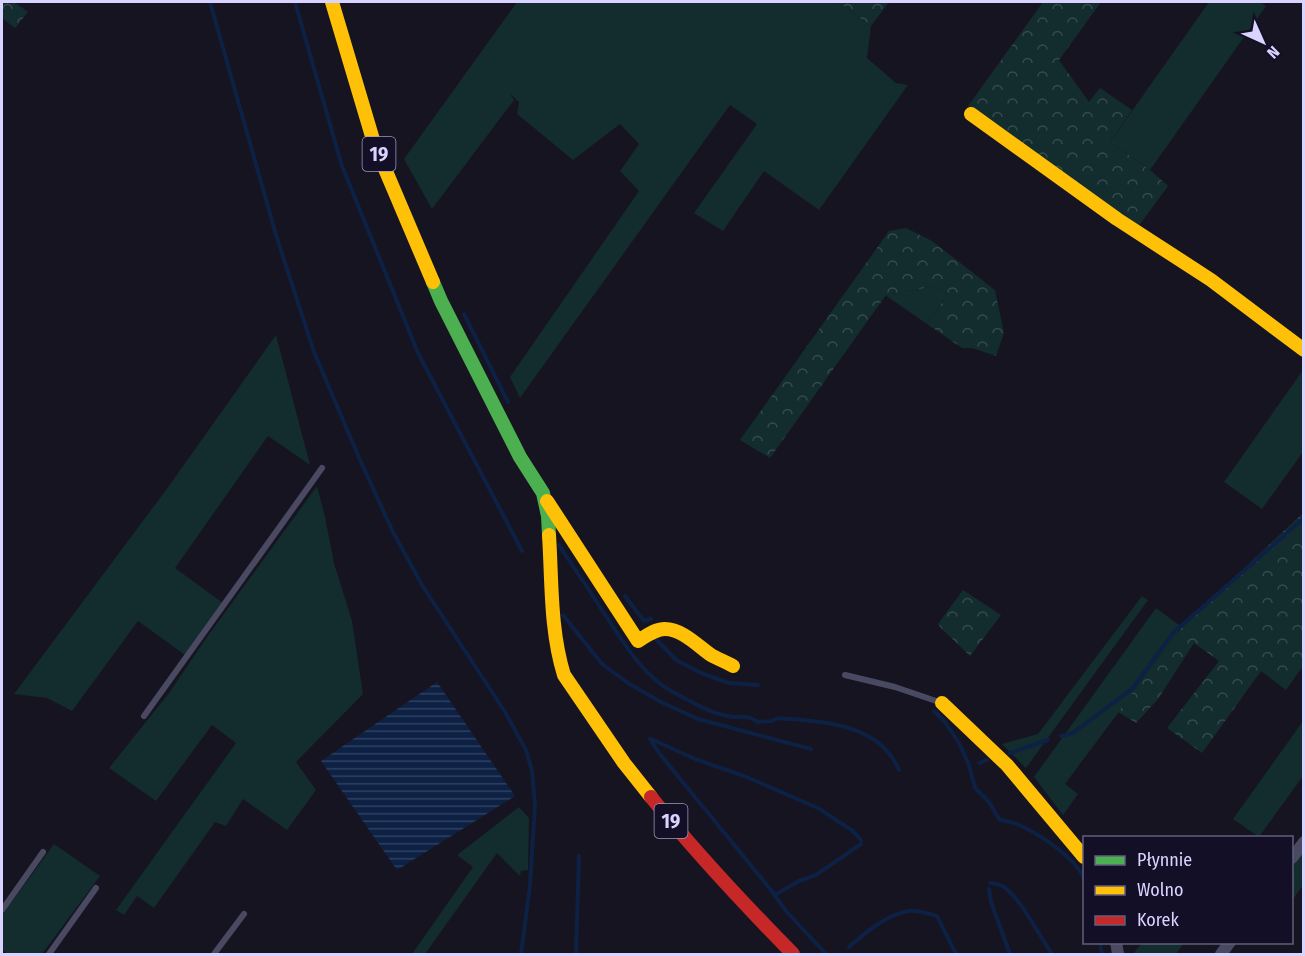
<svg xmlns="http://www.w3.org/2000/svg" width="1305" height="956" font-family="'Fira Sans Condensed',sans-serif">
<defs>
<pattern id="forest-crowns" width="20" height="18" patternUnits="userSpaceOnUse" patternTransform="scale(1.5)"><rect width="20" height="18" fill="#132c2d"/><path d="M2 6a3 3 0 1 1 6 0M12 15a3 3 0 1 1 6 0" fill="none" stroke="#354a4c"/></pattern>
<pattern id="water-rules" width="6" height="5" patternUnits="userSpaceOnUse" patternTransform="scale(1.5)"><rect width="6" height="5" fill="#0d2144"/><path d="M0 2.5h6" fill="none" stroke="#304060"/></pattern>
</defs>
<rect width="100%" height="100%" fill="#161421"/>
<path fill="#132c2d" d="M517,2H838L871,26L867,58L896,83L908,85L819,210L764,171L723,231L694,213L757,124L730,105L520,398L510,377L639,191L620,171L639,144L620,124L573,160L517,114L519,102L510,94L514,100L432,209L404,159Z
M1209,2H1260L1266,6L1150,170L1110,142Z
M936,286L948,294L927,324L885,295Z
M276,335L310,465L268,436L175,568L223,603L185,655L138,621L72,711L47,698L14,694L166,490Z
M1303,370V452L1262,509L1224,482Z
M317,486L325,517L334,563L352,621L363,694L296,762L316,790L287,830L243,799L226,826L215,822L154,908L137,896L124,915L116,910L236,743L212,725L156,801L109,768L169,693L207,637Z
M1142,596L1148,600L1026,768L1002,744L1038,734Z
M1156,608L1182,627L1065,784L1078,794L1063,815L1034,777Z
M1303,721V776L1259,837L1233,819Z
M519,807L529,818L528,870L521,871L520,876L497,853L425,954H412L473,867L457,855Z
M54,844L100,876L42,954H8L2,950V915Z
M1303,850V885L1292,901V867Z
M1142,943V942L1184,943L1176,954H1133Z"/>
<path fill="url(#forest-crowns)" d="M2,2H14L28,12L15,28L2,18Z
M838,2H889L871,26Z
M1043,2H1101L1059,60L1089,102L1100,88L1132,110L1110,142L1150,170L1168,186L1138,227L1033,155L968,106Z
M906,228L932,241L995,290L1004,333L996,356L972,348H962L927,324L948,294L936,286L886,295L770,458L740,440L889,231Z
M1303,513V666L1286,690L1261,671L1202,753L1167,728L1219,661L1194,643L1158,699L1136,723L1118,712L1185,623Z
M963,590L1001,615L970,656L940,627L938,624Z"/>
<path fill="url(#water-rules)" d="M437,682L515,796L397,870L321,761Z"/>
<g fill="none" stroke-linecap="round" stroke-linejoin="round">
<path stroke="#0d2144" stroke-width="4" d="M210,2L276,235L314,352L360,460L393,532L422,585L505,712L526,750L532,771L535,805L530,885L521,954
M295,2L342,166L418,353L522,551
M464,314L508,402
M559,545C573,567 588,588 602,610C621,638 642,676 673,692C690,701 708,712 727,716C741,719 744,713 758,722L772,721L778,718C823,722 878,722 899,770
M625,596L644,621L651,619
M563,615L602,664L628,683L661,702L698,719L811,749
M657,640L676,660L701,673L729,683L758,685
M934,711L945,722L959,743L969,765L975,788L989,802L999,819C1005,821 1011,822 1017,824C1038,833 1076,858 1084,879
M1061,736L1073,733L1133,688L1173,633L1304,518
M650,739L659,753L771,890L786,911L826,954
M651,739L695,759L744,776L818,808L853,831L861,840
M1010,753L1048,740
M979,763L987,760
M990,883C995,884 1000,884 1004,887C1021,899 1040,937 1052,954
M989,889L991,902L1010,954
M775,895L799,881L816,875L861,844
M1100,942L1102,954
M849,947C865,933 886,915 908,911C917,910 927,913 937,916L956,954
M576,954L579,856"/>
<path stroke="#4a4962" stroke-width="6" d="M845,675L895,687L942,703
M144,716L322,468
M2,910L43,852
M49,954L96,888
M214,954L244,914"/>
<path stroke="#4a4962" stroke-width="12" d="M1292,858L1304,842
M1116,942L1118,954
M1221,954L1230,942"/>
<path stroke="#4caf50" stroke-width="14" d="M433,282L441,301L520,457L543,493L548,516L549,535"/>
<path stroke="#ffc107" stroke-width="14" d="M332,2L374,143L433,282
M971,114L1117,219L1211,280L1304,350
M547,501L638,641C646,636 655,629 665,629C682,629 698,646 711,655C718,659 726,662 733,666
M549,535C552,581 550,630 564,675L624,763L651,797
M942,703L1007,765L1084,857"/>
<path stroke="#c62828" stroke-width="14" d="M651,797C695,852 744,904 793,954"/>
</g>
<g text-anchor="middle" stroke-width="6" stroke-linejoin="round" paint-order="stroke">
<g fill="#130f26" stroke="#9e99be" stroke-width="1.5">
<rect x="362.5" y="137" width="33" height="34" rx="4.5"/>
<rect x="654.5" y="804" width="33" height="34" rx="4.5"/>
</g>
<g font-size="20" font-weight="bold" fill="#d9d4ff">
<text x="379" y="161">19</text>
<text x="671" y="828">19</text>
</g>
</g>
<rect width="1305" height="956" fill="none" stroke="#d9d4ff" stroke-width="6"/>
<rect x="1083" y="836" width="210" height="108" fill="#130f26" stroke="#625e7d" stroke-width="1.5"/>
<rect x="1095" y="856" width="30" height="9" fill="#4caf50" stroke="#625e7d" stroke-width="1.5"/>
<text x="1137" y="866" font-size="18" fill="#d9d4ff">Płynnie</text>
<rect x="1095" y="886" width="30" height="9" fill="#ffc107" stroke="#625e7d" stroke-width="1.5"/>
<text x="1137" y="896" font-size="18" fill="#d9d4ff">Wolno</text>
<rect x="1095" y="916" width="30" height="9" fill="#c62828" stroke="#625e7d" stroke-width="1.5"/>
<text x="1137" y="926" font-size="18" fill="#d9d4ff">Korek</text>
<g transform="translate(1263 42) rotate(135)" stroke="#130f26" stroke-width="4.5" paint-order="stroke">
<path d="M0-4.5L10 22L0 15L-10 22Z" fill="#d9d4ff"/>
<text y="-9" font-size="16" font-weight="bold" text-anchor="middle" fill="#d9d4ff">N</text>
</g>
</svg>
